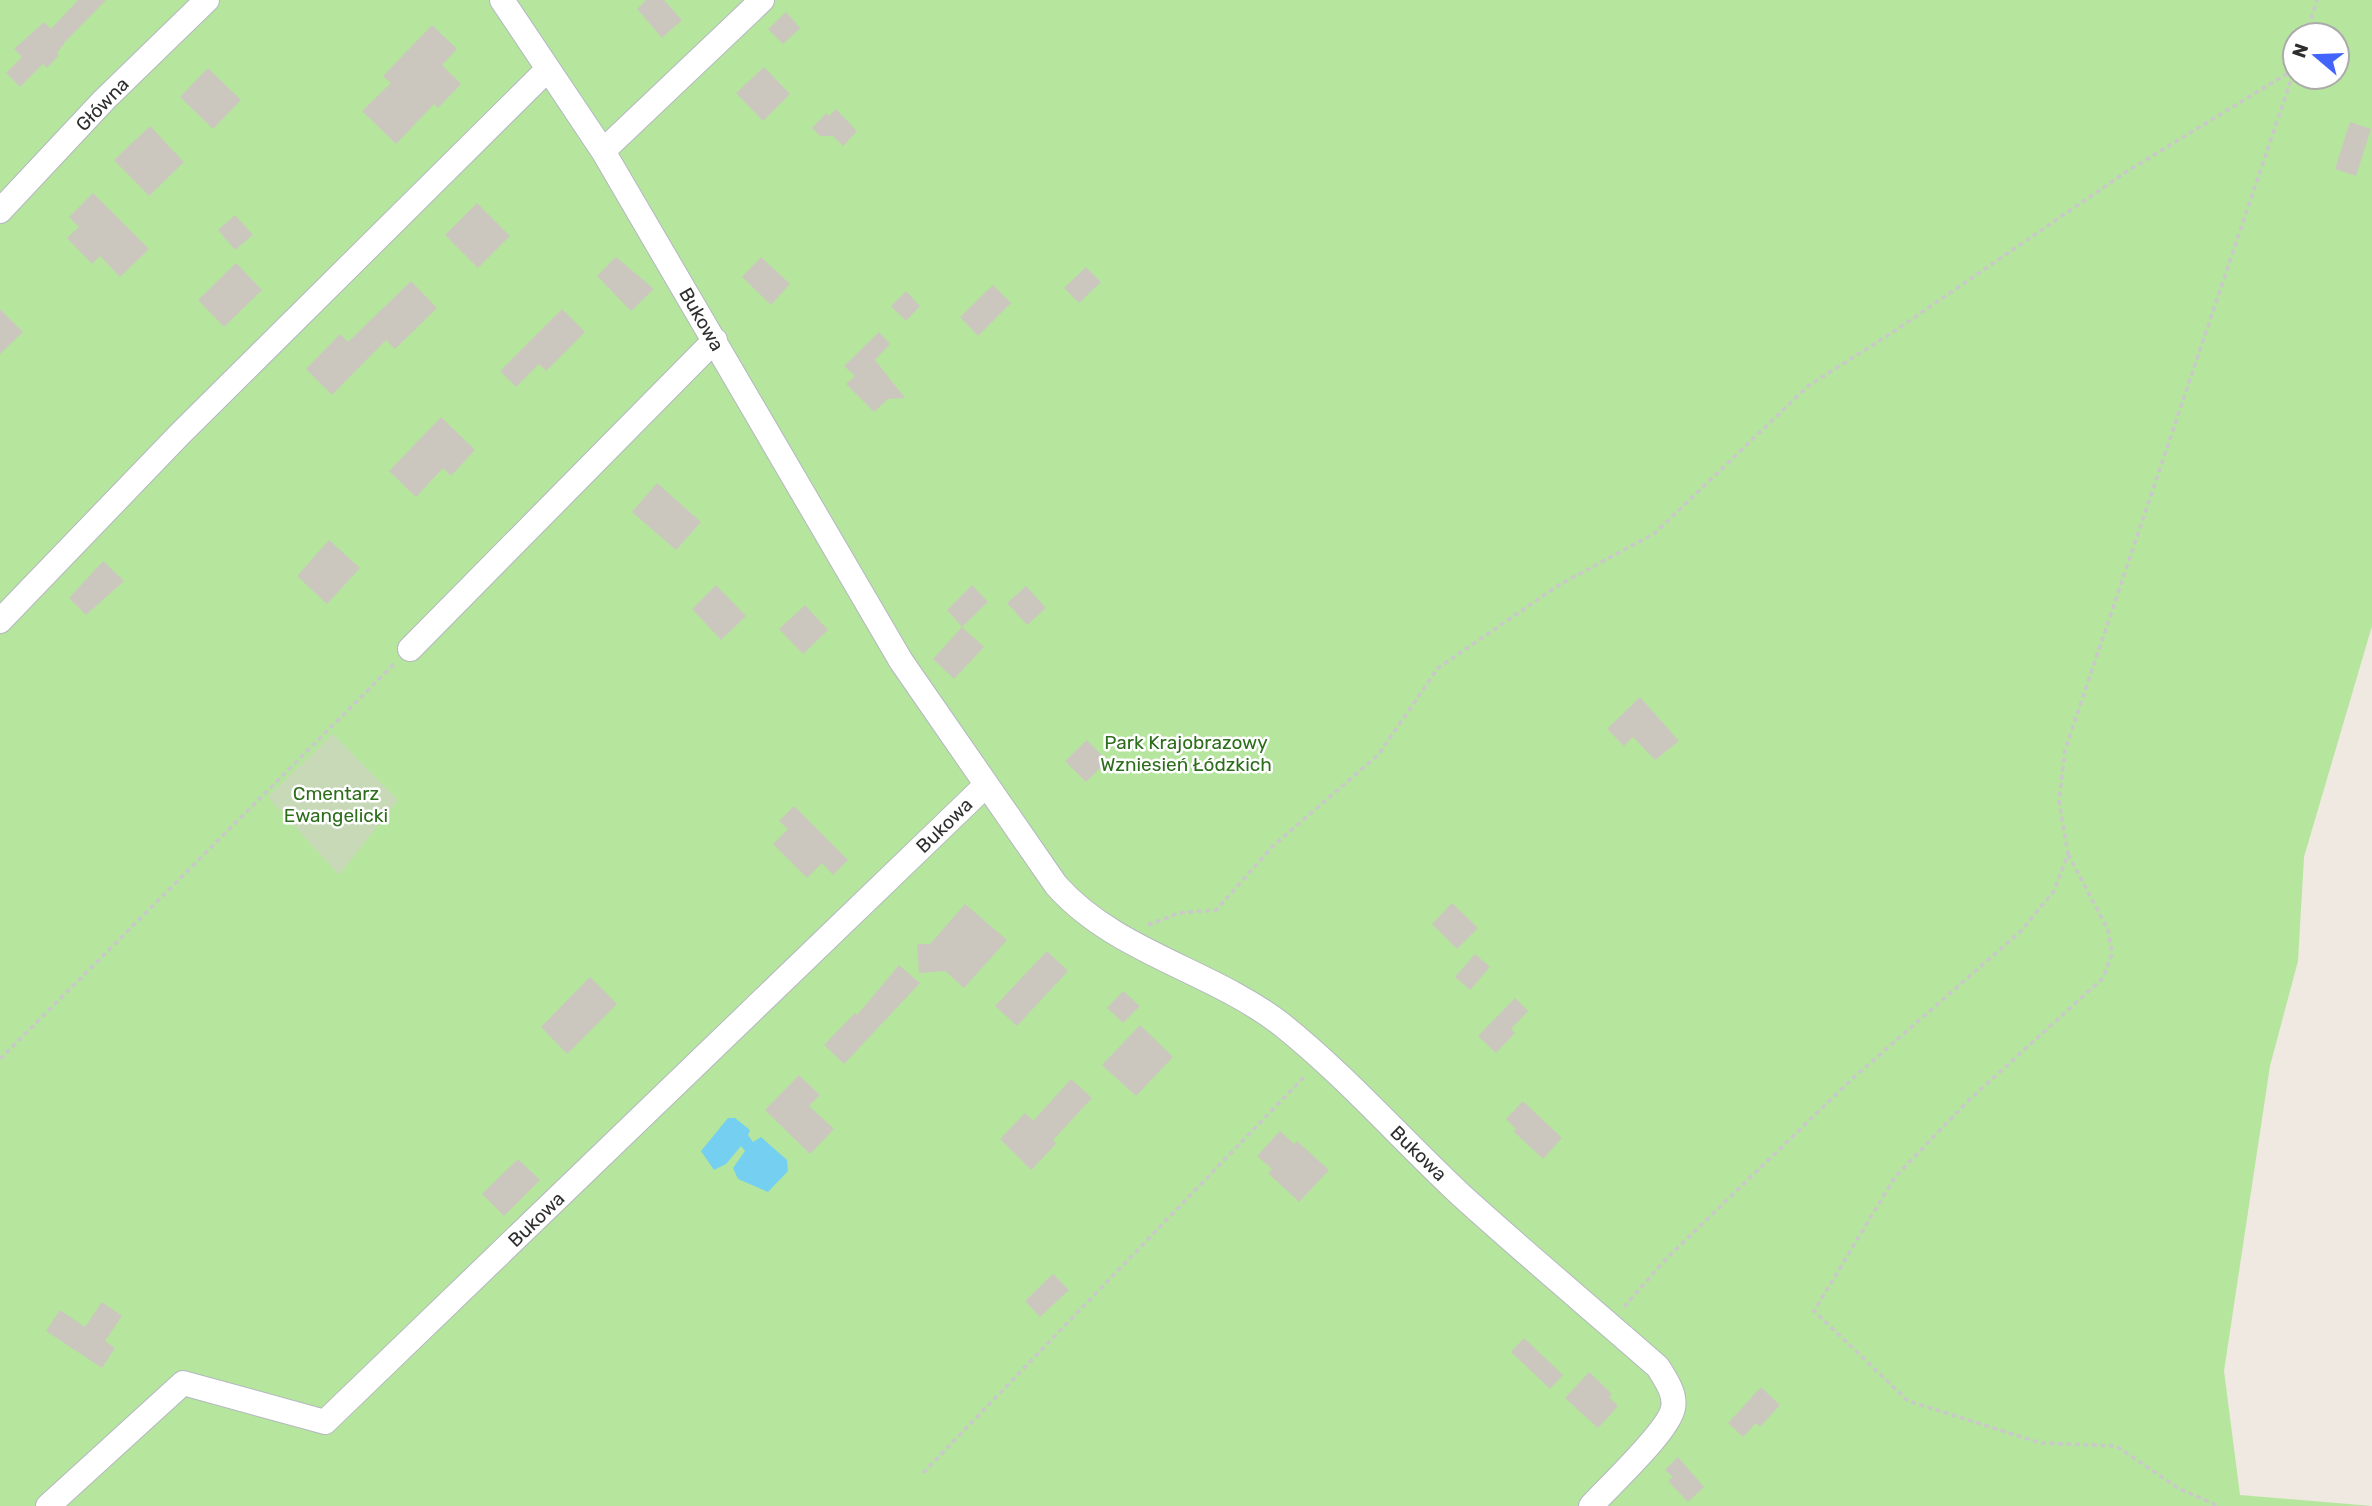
<svg xmlns="http://www.w3.org/2000/svg" width="2372" height="1506" font-family="Rubik,sans-serif">
<rect width="100%" height="100%" fill="#efe9e1"/>
<path fill="#b6e59e" fill-rule="evenodd" d="M0,0H2372V626L2304,857L2298,961L2270,1066L2224,1371L2240,1495L2372,1506H0ZM2295,35H2337V77H2295Z"/>
<path fill="#c8d9b8" d="M333,734L398,800L339,875L268,797Z"/>
<path fill="#75cff0" d="M728,1118H735L750,1130L748,1135L753,1142L761,1137L787,1160L788,1171L768,1192L738,1179L733,1168L745,1151L741,1146L726,1164L714,1170L701,1151Z"/>
<path fill="#cbc7bf" d="M78,0H106L65,42L57,53L59,55L47,68L43,64L20,87L6,73L22,57L14,49L44,22L51,29Z
M646,0H664L682,20L662,38L637,9Z
M786,12L800,28L783,44L768,29Z
M432,25L457,49L442,65L461,84L438,108L434,104L396,144L362,111L391,83L383,76Z
M764,67L790,94L763,121L736,93Z
M208,68L241,100L213,129L180,97Z
M836,109L857,131L843,146L833,136H820L812,128L826,113L829,116Z
M2350,122L2371,129L2356,176L2335,169Z
M150,126L184,162L149,196L114,160Z
M93,193L149,249L120,277L100,256L92,264L67,238L79,227L69,217Z
M477,203L510,236L478,268L445,235Z
M235,215L253,235L235,250L218,230Z
M616,257L654,289L631,311L597,276Z
M761,257L790,284L771,305L742,277Z
M236,263L262,290L224,327L198,300Z
M1086,267L1101,282L1079,303L1064,288Z
M411,281L437,308L395,349L386,340L332,395L306,369L340,334L348,342Z
M993,285L1011,303L978,336L960,317Z
M906,291L920,306L906,321L891,306Z
M0,309L23,332L0,354Z
M562,309L585,332L546,371L539,364L516,387L500,371Z
M879,332L890,344L875,360L905,398L888,399L874,412L846,384L855,376L844,366Z
M441,417L475,450L451,476L443,468L416,497L389,471Z
M657,483L701,522L676,550L632,512Z
M329,540L360,568L327,604L297,576Z
M103,561L124,581L86,615L69,598Z
M716,585L746,616L721,640L692,609Z
M972,585L988,602L962,627L947,610Z
M1026,586L1046,608L1027,625L1007,603Z
M805,605L828,630L803,654L779,629Z
M962,627L984,647L954,679L933,659Z
M1640,697L1679,741L1655,760L1633,737L1624,746L1607,729Z
M1087,740L1107,761L1086,782L1065,761Z
M794,806L848,860L833,875L822,863L807,878L773,844L788,829L779,821Z
M1452,903L1478,928L1457,949L1432,924Z
M965,904L1007,940L964,988L945,971L919,973L917,944H930Z
M1047,951L1068,971L1017,1026L995,1006Z
M1475,954L1490,967L1470,990L1455,977Z
M899,965L920,983L844,1064L824,1045L855,1013L857,1015Z
M590,977L617,1004L567,1054L541,1027Z
M1123,991L1140,1006L1123,1023L1107,1008Z
M1515,998L1528,1011L1511,1029L1515,1033L1496,1053L1478,1036Z
M1140,1025L1173,1057L1136,1096L1102,1065Z
M799,1075L820,1095L809,1106L834,1129L810,1154L765,1110Z
M1071,1079L1092,1098L1053,1140L1056,1144L1031,1170L1000,1139L1025,1113L1033,1121Z
M1523,1101L1562,1138L1543,1159L1513,1131L1516,1129L1506,1119Z
M1280,1131L1294,1144L1297,1141L1329,1170L1299,1202L1268,1173L1272,1169L1257,1156Z
M518,1159L540,1180L504,1216L482,1194Z
M1053,1274L1069,1290L1040,1317L1025,1301Z
M102,1302L122,1316L105,1341L115,1348L102,1368L46,1331L60,1310L85,1327Z
M1524,1338L1563,1375L1550,1389L1511,1352Z
M1589,1372L1612,1394L1609,1397L1618,1406L1598,1428L1565,1398Z
M1761,1387L1780,1405L1760,1427L1756,1423L1743,1437L1728,1423Z
M1678,1457L1704,1487L1688,1502L1668,1481L1673,1477L1665,1470Z"/>
<g fill="none" stroke-linecap="round" stroke-linejoin="round">
<defs>
<path id="minor" d="M502,0L603,151L901,661L1056,885C1115,952 1211,970 1281,1024C1346,1076 1401,1139 1462,1196C1526,1254 1593,1310 1658,1367C1665,1379 1676,1393 1673,1408C1669,1431 1609,1486 1591,1506
M603,151L762,0
M0,211L104,100L207,0
M0,621L180,434L548,69
M410,649L715,340
M48,1506L183,1383L325,1422L985,786"/>
</defs>
<use href="#minor" stroke="#b4b7c1" stroke-width="26"/>
<path stroke="#c9c9c9" stroke-width="3.5" stroke-dasharray="5 3.5" stroke-linecap="butt" d="M2306,35L2317,0
M2068,854L2108,930L2112,954L2103,978L1968,1101L1895,1177L1814,1311L1908,1401L2041,1443L2116,1446L2178,1488L2218,1506
M1148,925L1179,913L1216,910L1273,846L1378,755L1438,668L1559,585L1655,533L1808,386L1893,332L2126,172L2293,70
M0,1059L394,664
M1624,1307L1665,1260L1852,1079L2020,932L2054,891L2068,854L2059,801L2065,750L2295,68
M923,1473L1305,1076"/>
<use href="#minor" stroke="#fff" stroke-width="24"/>
</g>
<g text-anchor="middle" stroke-width="5" stroke-linejoin="round" paint-order="stroke">
<g font-size="19" fill="#2e2e2e" stroke="#fff">
<text transform="translate(102 104) rotate(-46)" y="7">Główna</text>
<text transform="translate(702 319) rotate(60)" y="7">Bukowa</text>
<text transform="translate(944 825) rotate(-44)" y="7">Bukowa</text>
<text transform="translate(1419 1153) rotate(44)" y="7">Bukowa</text>
<text transform="translate(536 1219) rotate(-44)" y="7">Bukowa</text>
</g>
<g font-size="19" fill="#2c6e1b" stroke="#fff">
<text x="1186" y="749">Park Krajobrazowy<tspan x="1186" dy="22">Wzniesień Łódzkich</tspan></text>
<text x="336" y="800">Cmentarz<tspan x="336" dy="22">Ewangelicki</tspan></text>
</g>
</g>
<g transform="translate(2316 56) rotate(289)"><circle r="33" fill="#ffffff" stroke="#ababab" stroke-width="2"/>
<path d="M0-5L12 26L0 18L-12 26Z" fill="#4264fb"/>
<text y="-10" font-size="19" font-weight="bold" text-anchor="middle" fill="#2e2e2e">N</text>
</g>
</svg>
